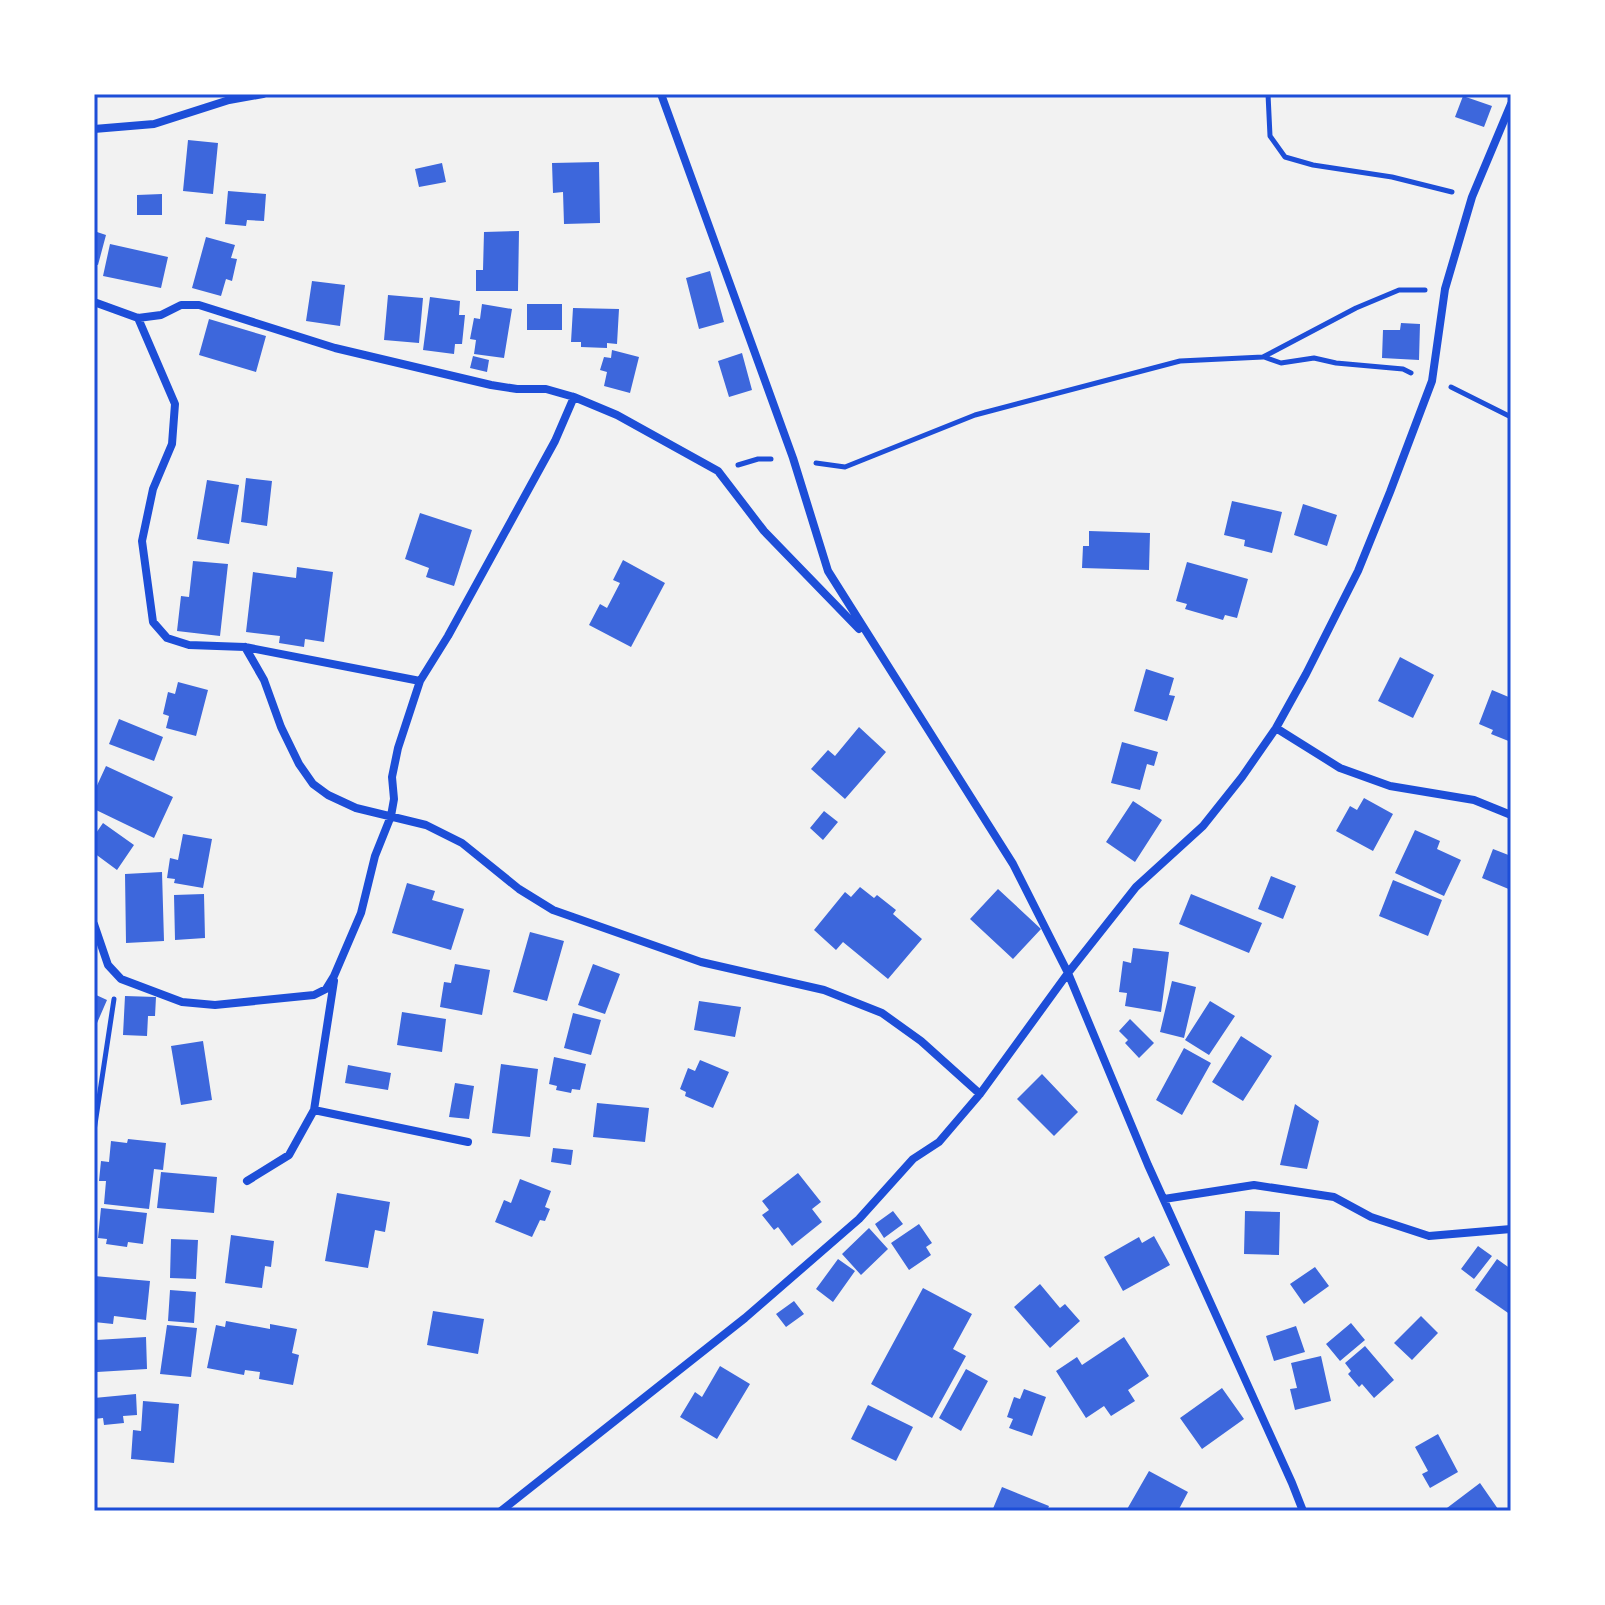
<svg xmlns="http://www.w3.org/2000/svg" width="1605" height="1605" font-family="Roboto,sans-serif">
<rect width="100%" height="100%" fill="#f2f2f2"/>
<path fill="#3d67dc" d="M1463,96L1492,106L1484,127L1455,117Z
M188,140L218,143L213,194L183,191Z
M599,162L600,223L564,224L563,192L553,193L552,163Z
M442,163L446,182L419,187L415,169Z
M228,191L266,194L264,221L247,220L246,226L225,224Z
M162,194V215H137V195Z
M94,231L106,235L98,265L94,264Z
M519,231L518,291H476V270H483L484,232Z
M206,237L235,245L231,258L237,259L232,281L226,279L221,296L192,288Z
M110,244L168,257L161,288L103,276Z
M710,271L724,322L699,329L686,278Z
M312,281L345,285L340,326L306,321Z
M388,295L423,298L419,343L384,340Z
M430,297L460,301L459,315H465L462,344H455L454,354L423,350Z
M482,304L512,309L504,358L474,354L476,340L470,339L474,318L480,319Z
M527,304H562V330H527Z
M573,308L619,309L617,344L607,343V348L581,347V342H571Z
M209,319L266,336L256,372L199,355Z
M1401,323L1420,324L1419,360L1382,358L1383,330H1400Z
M612,350L639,357L630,393L604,386L607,372L600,370L604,357L611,358Z
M742,353L752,390L729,397L718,361Z
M473,356L489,360L487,372L470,368Z
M246,478L272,481L267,526L241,522Z
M207,480L239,485L229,544L197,539Z
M1232,501L1282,512L1272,553L1244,546L1245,540L1224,535Z
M1303,504L1337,515L1327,546L1294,535Z
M420,513L472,530L454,586L426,577L429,568L405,559Z
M1089,531L1150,533L1149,570L1082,568L1083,546H1089Z
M623,560L665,583L631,647L589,625L600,604L607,608L620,583L613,580Z
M193,561L228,564L220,636L177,631L181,596L189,597Z
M1187,562L1248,579L1237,618L1225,615L1223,620L1185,609L1187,604L1176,601Z
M297,567L333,572L324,642L305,639L304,647L279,643L280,636L246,632L253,572L296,578Z
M1400,657L1434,675L1413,718L1378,701Z
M1146,669L1174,678L1169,695L1175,696L1167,721L1134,711Z
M178,682L208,690L196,736L166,728L169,716L163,714L168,692L175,694Z
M1492,690L1511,698V742L1491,734L1493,730L1479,724Z
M119,719L163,737L154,761L109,744Z
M859,727L886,752L845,799L811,769L828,750L835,756Z
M1122,742L1158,752L1154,766L1147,764L1140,790L1111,783Z
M106,766L173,797L154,838L94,809V792Z
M1364,798L1393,814L1373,851L1336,831L1350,806L1357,810Z
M1133,801L1162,820L1135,862L1106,842Z
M824,811L838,822L823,840L810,828Z
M103,823L134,845L117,870L94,853V836Z
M1415,830L1440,841L1437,849L1461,860L1444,896L1395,873Z
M183,834L212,839L203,888L174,883L175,879L167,878L170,858L178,860Z
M1493,849L1511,856V890L1482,878Z
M162,872L164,941L126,943L125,874Z
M1271,876L1296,886L1283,919L1258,909Z
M1393,880L1442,900L1428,936L1379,916Z
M407,883L435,891L432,900L464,909L451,950L392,933Z
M860,887L874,898L877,895L896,910L893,914L922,939L888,979L843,942L836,950L814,930L845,892L851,897Z
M998,889L1041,929L1013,959L970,919Z
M204,894L205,938L175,940L174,895Z
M1191,894L1262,923L1249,953L1179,924Z
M530,932L564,941L547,1001L513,992Z
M1133,948L1169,952L1161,1012L1125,1006L1127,993L1119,992L1123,961L1131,963Z
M455,964L490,970L482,1015L440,1007L444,982L451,983Z
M593,964L620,974L605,1014L578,1005Z
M1172,981L1196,987L1184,1038L1160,1032Z
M94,994L107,1000L94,1030Z
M125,996L156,997L155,1016H148L147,1036L123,1035Z
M699,1001L741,1007L735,1037L694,1030Z
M1210,1001L1235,1016L1209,1055L1185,1040Z
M402,1012L446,1019L442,1052L397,1045Z
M573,1013L601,1020L591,1055L564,1048Z
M1130,1019L1154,1043L1139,1058L1125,1043L1128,1040L1119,1031Z
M1241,1036L1272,1056L1243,1101L1212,1082Z
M203,1041L212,1100L181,1105L171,1046Z
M1184,1048L1211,1063L1182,1115L1156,1100Z
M554,1057L586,1064L580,1090L572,1089L571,1093L556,1090L557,1086L549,1084Z
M700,1060L729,1072L713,1108L685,1096L686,1092L680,1089L688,1068L695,1071Z
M501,1064L538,1069L530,1137L492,1133Z
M348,1065L391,1073L388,1090L345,1083Z
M1042,1074L1078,1112L1054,1136L1017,1099Z
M455,1083L474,1086L469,1119L449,1117Z
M597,1103L649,1108L645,1142L593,1137Z
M1295,1104L1319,1121L1307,1169L1280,1165Z
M128,1139L166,1143L163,1170L154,1169L149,1209L104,1204L106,1181H99L101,1161L109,1162L111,1141L127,1143Z
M553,1148L573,1150L571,1165L551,1162Z
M161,1172L217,1177L214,1213L157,1208Z
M798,1173L821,1202L812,1209L822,1222L792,1246L778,1227L774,1230L762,1215L769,1210L762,1201Z
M520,1179L551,1191L545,1207L550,1209L545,1221L540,1220L532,1237L495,1222L504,1200L511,1203Z
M337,1193L390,1202L385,1232L375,1230L368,1268L325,1261Z
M101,1208L147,1213L143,1244L128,1242L127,1247L106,1244L107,1239L98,1238Z
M893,1211L903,1224L884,1238L875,1224Z
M1245,1211L1280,1212L1279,1255L1244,1254Z
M919,1224L932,1243L926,1247L931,1255L909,1270L891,1243Z
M869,1228L888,1249L861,1275L842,1254Z
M231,1235L274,1241L271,1267L265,1266L262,1288L225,1283Z
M1154,1236L1170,1265L1123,1291L1104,1257L1139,1237L1142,1243Z
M171,1239L198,1240L196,1279L170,1278Z
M1478,1246L1492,1256L1474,1279L1461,1269Z
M838,1259L855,1271L833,1302L816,1289Z
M1497,1259L1511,1269V1315L1475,1290Z
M1315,1267L1329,1286L1304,1304L1290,1284Z
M94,1276L150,1281L146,1320L114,1316L113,1324L94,1322Z
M1040,1284L1060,1308L1065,1304L1080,1321L1050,1348L1014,1307Z
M923,1288L972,1314L953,1349L966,1356L932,1418L871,1384Z
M170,1290L196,1292L194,1323L168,1321Z
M794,1301L804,1314L786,1327L776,1314Z
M433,1311L484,1319L478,1354L427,1345Z
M1421,1316L1438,1333L1412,1360L1394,1343Z
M226,1321L270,1329V1324L297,1329L292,1353L299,1355L293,1385L259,1379L260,1372L245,1370L244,1375L207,1368L216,1325L225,1327Z
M1351,1323L1365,1340L1340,1361L1326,1344Z
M167,1325L197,1328L191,1377L160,1374Z
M1296,1326L1305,1352L1274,1361L1266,1336Z
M146,1337L147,1369L97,1372L96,1340Z
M1124,1337L1149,1376L1128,1390L1135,1401L1111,1416L1104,1406L1086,1418L1056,1371L1077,1357L1082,1365Z
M1365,1346L1394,1380L1374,1398L1362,1384L1359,1387L1348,1374L1351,1371L1345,1363Z
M1321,1356L1331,1401L1295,1410L1290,1389L1297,1388L1291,1363Z
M720,1366L750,1384L717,1439L680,1417L695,1392L702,1397Z
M966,1369L988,1381L961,1431L939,1418Z
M1222,1388L1244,1419L1202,1449L1180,1418Z
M1024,1389L1046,1397L1032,1436L1009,1428L1013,1419L1007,1417L1014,1397L1020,1399Z
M136,1394L137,1415L123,1416L124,1423L104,1425L103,1418L94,1419V1398Z
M143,1401L179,1404L174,1463L131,1459L133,1430L141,1431Z
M868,1405L913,1427L896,1461L851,1439Z
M1438,1434L1458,1472L1430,1488L1422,1474L1428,1471L1415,1447Z
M1149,1471L1188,1492L1178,1511H1126Z
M1480,1483L1498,1509L1495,1511H1443Z
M1002,1487L1049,1506L1047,1511H992Z"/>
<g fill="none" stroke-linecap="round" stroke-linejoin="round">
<path stroke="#1d4ed8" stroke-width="5" d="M1268,94L1270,136L1285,157L1313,165L1392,177L1452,192
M1264,357L1281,363L1314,358L1336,363L1403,369L1411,373
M1451,387L1511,417
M816,463L845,467L975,415L1180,361L1263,357L1356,308L1399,290H1425
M738,465L758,459H771
M94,1131L114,999"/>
<path stroke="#1d4ed8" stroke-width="8" d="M661,94L793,458L828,571L1013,864L1068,973L1148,1165L1292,1483L1303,1511
M94,129L154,124L229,100L263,94
M94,302L138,318L161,315L181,305H199L335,348L491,385L517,389H546L574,397L617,415L718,471L764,531L859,629
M138,318L175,404L172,444L153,489L142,541L153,622L167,638L189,645L245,647L420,681
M245,647L264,680L281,727L299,764L313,784L328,795L356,808L426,825L462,843L519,889L553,910L701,962L824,990L882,1013L921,1041L980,1094
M1276,728L1340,768L1390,786L1474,800L1511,815
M94,924L108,965L121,979L182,1002L215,1005L314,995L326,989L334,976L361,913L375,856L391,816L394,799L392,777L398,748L420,681L448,636L555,441L574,397
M314,1110L468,1142
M247,1181L289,1155L314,1110L334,981
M1164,1199L1254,1185L1334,1197L1371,1217L1429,1236L1511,1229
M501,1511L745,1318L859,1219L913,1159L939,1142L980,1094L1068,973L1136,887L1203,826L1242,777L1276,728L1306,674L1358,571L1390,492L1432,381L1445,289L1472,197L1511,104"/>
</g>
<rect width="1605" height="1605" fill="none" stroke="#ffffff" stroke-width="192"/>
<rect x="96" y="96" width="1413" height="1413" fill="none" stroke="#1d4ed8" stroke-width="3"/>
</svg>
